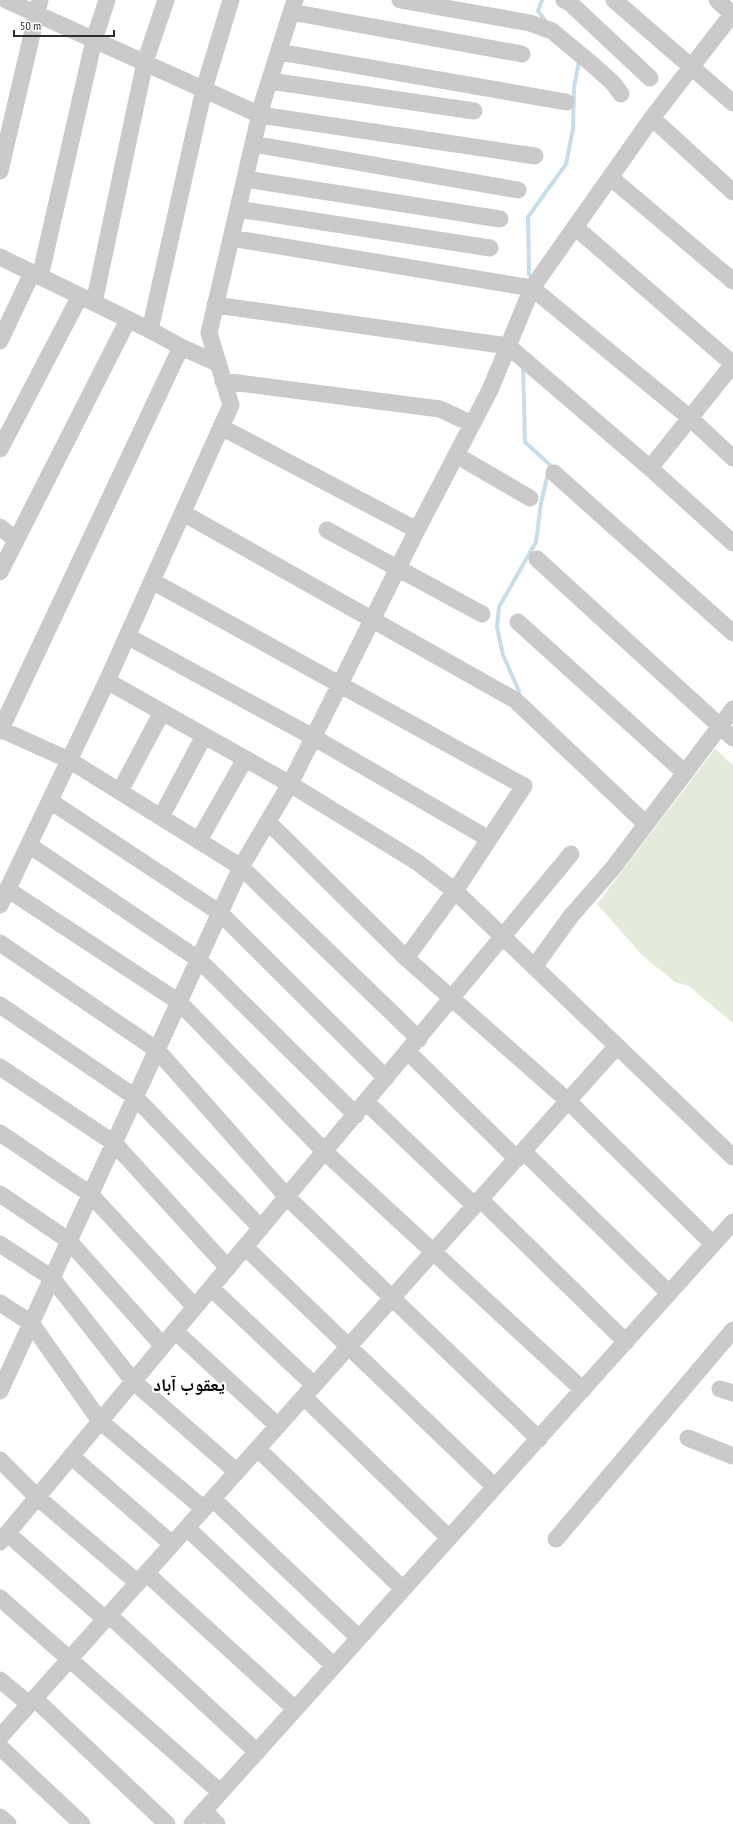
<svg xmlns="http://www.w3.org/2000/svg" width="733" height="1824" font-family="'PT Sans Narrow','Noto Naskh Arabic',sans-serif">
<rect width="100%" height="100%" fill="#fff"/>
<path fill="#e4ebdb" d="M715,749L733,765V1023L689,986L675,982L643,956L597,904Z"/>
<g fill="none" stroke-linecap="round" stroke-linejoin="round">
<path stroke="#c7ddea" stroke-width="4" d="M542,0L538,11L547,23
M529,275L528,217L566,164L573,129L574,87L579,62L576,59
M519,691L503,655L497,627L499,607L536,542L541,503L550,465L525,442L523,367"/>
<path stroke="#cacaca" stroke-width="17" d="M6,0L260,115L535,156
M400,0L530,23L552,31L593,65L613,83L621,94
M564,0L570,3L650,78
M614,0L733,103
M717,0L733,15
M291,12L522,54
M279,52L566,102
M270,81L474,111
M652,118L733,192
M253,144L518,190
M0,171L40,0
M610,177L733,281
M245,179L500,219
M238,209L490,248
M575,227L733,364
M231,238L532,288L690,418L733,458
M0,257L150,330L181,347L217,363
M40,277L94,40L107,0
M94,303L145,62L166,0
M215,305L508,346L650,468L733,543
M150,330L204,89L231,0
M0,341L32,273
M223,381L440,409L472,424
M221,427L417,530
M0,449L80,296
M456,455L530,498
M650,468L733,364
M554,473L733,633
M183,513L515,700L646,824
M0,527L16,540
M327,530L482,614
M537,559L733,738
M0,572L128,320
M152,581L524,786L455,891L406,958
M518,622L685,773
M127,636L313,737L489,839
M107,681L290,784L417,862L455,891L733,1157
M0,729L69,760L241,867L419,1039
M0,731L181,347
M120,791L162,712
M50,801L220,913L386,1078
M161,817L204,736
M268,822L406,958L568,1101L713,1244
M199,840L245,759
M29,845L198,959L356,1115
M7,889L179,1002L325,1152L583,1390
M0,905L107,681L231,405L209,333L263,101L295,0
M0,943L157,1050L287,1197L539,1439
M534,967L571,916L613,868L733,709
M0,1005L135,1097L261,1228
M408,1052L517,1159
M0,1067L114,1143L228,1268
M366,1102L475,1206
M0,1133L90,1194L195,1307
M523,1151L669,1293
M0,1194L68,1240L163,1346
M480,1199L626,1342
M0,1244L52,1278L133,1381L237,1472
M245,1247L495,1487
M211,1288L314,1385
M0,1303L31,1323L100,1421L204,1509
M175,1331L278,1426
M720,1389L733,1393
M0,1391L241,867L290,784L417,530L490,390L532,288L652,118L733,13
M304,1397L449,1538
M688,1438L733,1456
M258,1449L403,1589
M71,1456L172,1544
M0,1460L37,1497L138,1583
M213,1499L359,1638
M187,1528L334,1666
M7,1533L105,1619
M556,1539L733,1330
M0,1542L571,854
M146,1573L295,1709
M0,1598L220,1792
M109,1615L257,1752
M0,1680L29,1704
M35,1699L167,1824
M0,1737L617,1046
M0,1747L82,1824
M204,1810L217,1824
M0,1817L8,1824
M192,1824L733,1222"/>
</g>
<g text-anchor="middle" stroke-width="4" stroke-linejoin="round" paint-order="stroke">
<g font-size="18" font-weight="bold" fill="#000" stroke="#fff">
<text x="189" y="1391">یعقوب آباد</text>
</g>
</g>
<path d="M14 30v6h100v-6" fill="none" stroke="#2d2d2d" stroke-width="2"/>
<text x="20" y="30" font-size="12" fill="#2d2d2d" stroke="#ffffff" stroke-width="3" paint-order="stroke">50 m</text>
</svg>
